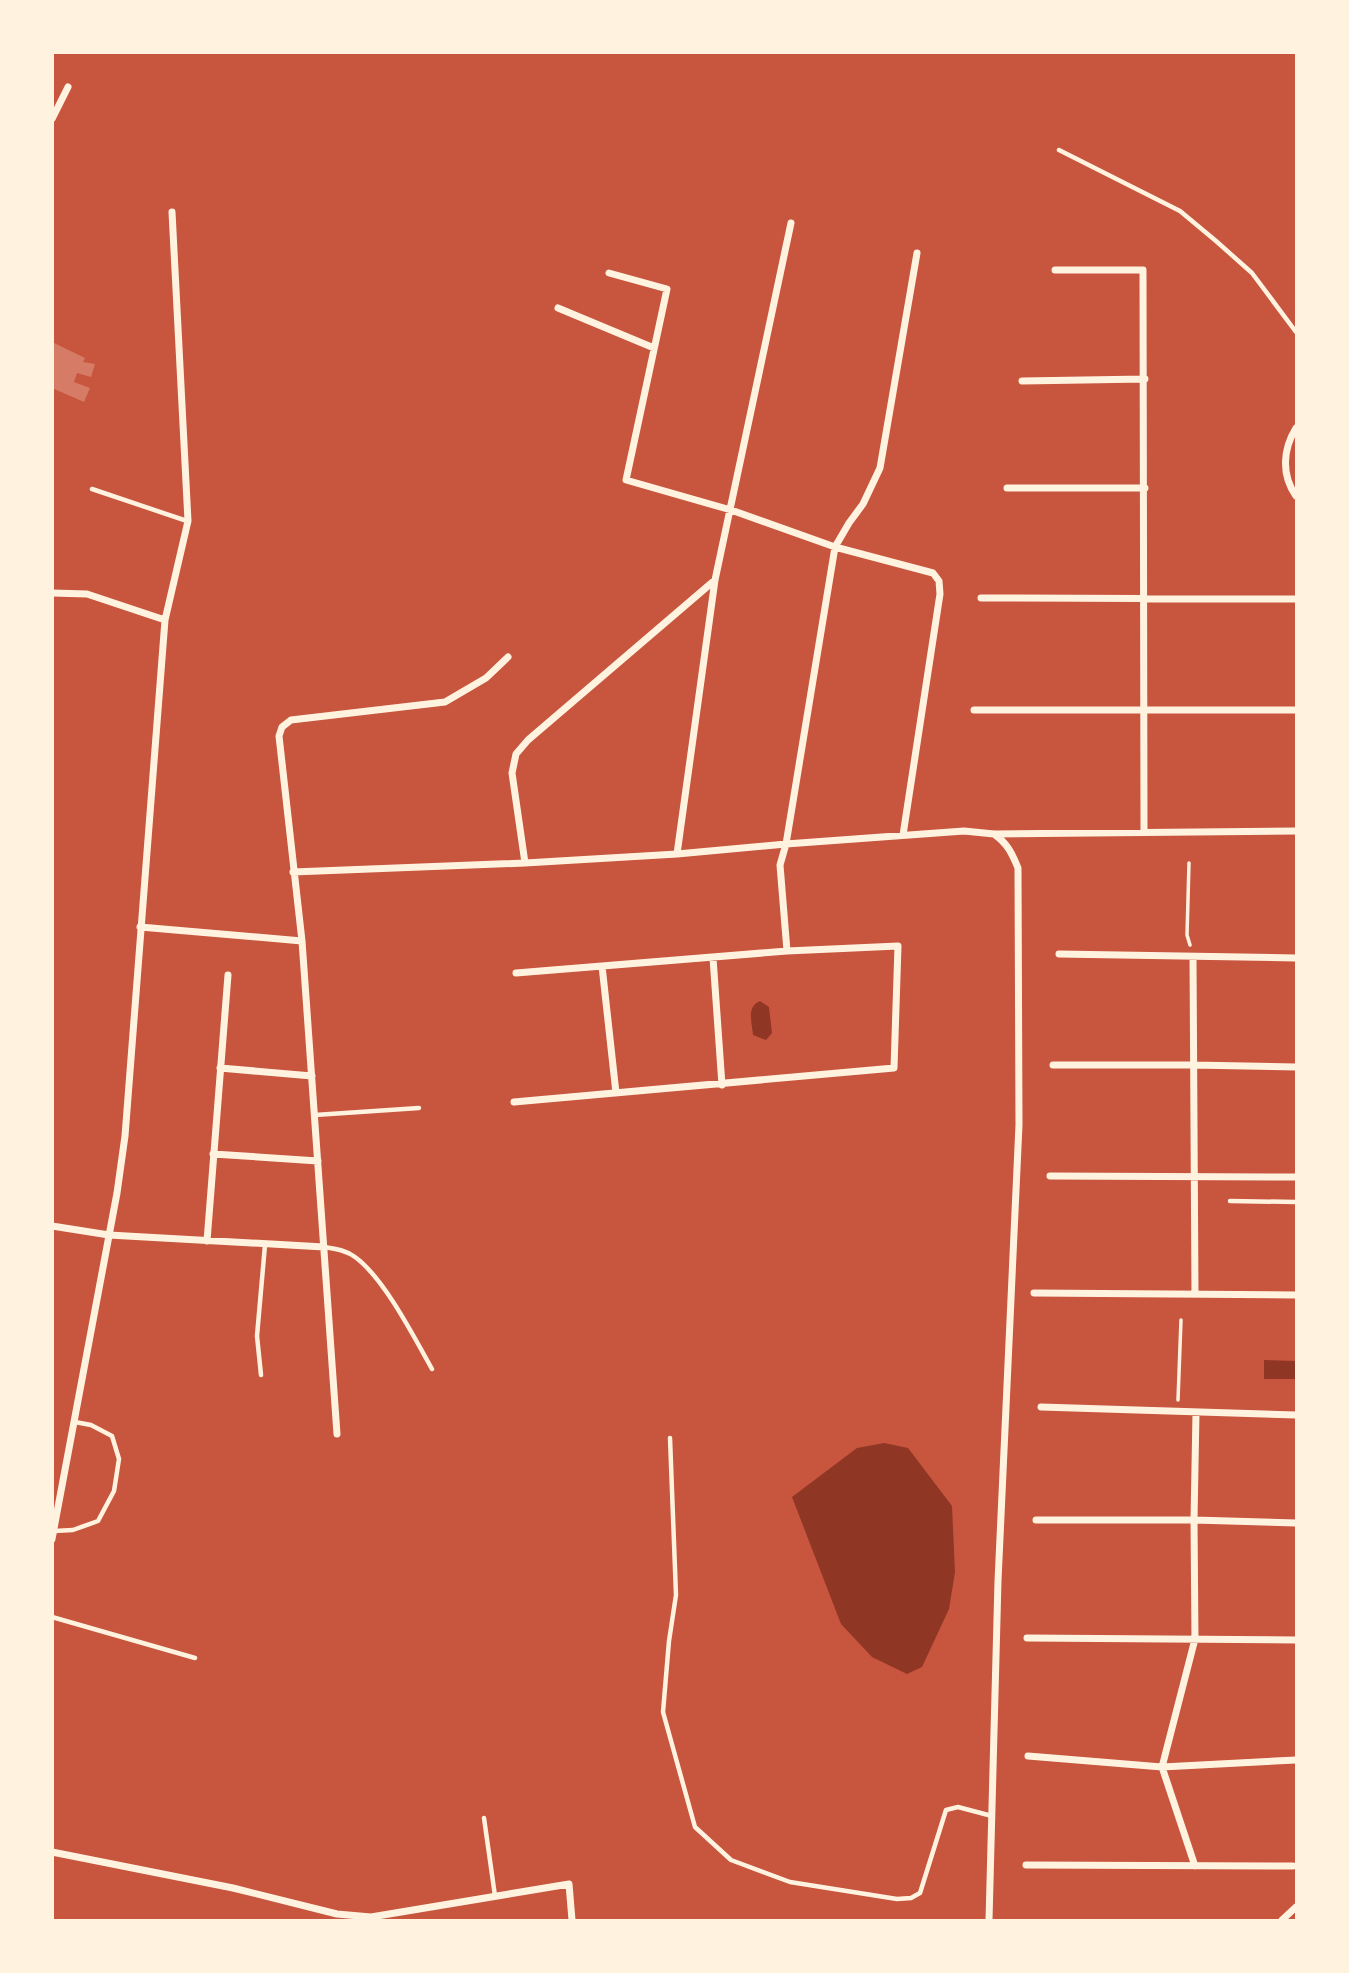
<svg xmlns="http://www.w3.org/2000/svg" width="1349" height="1973" font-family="'PT Sans',sans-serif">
<rect width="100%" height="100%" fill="#c8553d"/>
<path fill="#8f3625" d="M760,1001L769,1007L772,1033L766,1040L753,1035C752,1022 746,1007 760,1001Z
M1264,1360L1296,1361V1379H1264Z
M884,1443L908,1448L952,1506L955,1572L949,1609L922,1667L907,1674L872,1657L841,1624L792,1497L857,1448Z"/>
<path fill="#d67c66" d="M52,342L85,358L83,362L95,364L91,377L77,373L74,382L90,388L84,402L52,388Z"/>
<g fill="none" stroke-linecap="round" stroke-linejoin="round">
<path stroke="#fff3e0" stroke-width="3.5" d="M1189,863L1187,935L1190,945
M1178,1400L1181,1320"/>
<path stroke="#fff3e0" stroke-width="4.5" d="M1059,150L1180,211L1216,241L1252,273L1296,332
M92,489L187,521
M315,1115L419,1108
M1230,1201L1296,1202
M324,1247C335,1249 346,1250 355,1257C384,1278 414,1337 432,1369
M261,1375L257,1336L265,1245
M670,1438L676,1595L669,1641L663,1712L695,1827L731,1860L790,1882L897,1899L911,1898L920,1893L946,1810L958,1807L992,1816
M54,1531L73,1530L98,1521L114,1491L119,1459L112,1436L91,1425L75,1422
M52,1617L195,1658
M484,1818L495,1896"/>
<path stroke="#fff3e0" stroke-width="7" d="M52,119L68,87
M1055,270H1143L1144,831
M609,273L667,289L626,480L731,510L835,547L933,573L939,581L940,594L903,835
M558,308L654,348
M1022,381L1145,379
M1296,428C1283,449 1281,475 1296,496
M1007,488H1145
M52,593L87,594L165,620
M981,598L1296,599
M974,710H1296
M677,854L715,580L791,223
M525,863L512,773L516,754L528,740L715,580
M293,872L525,863L677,854L786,844L964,831L994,834L1296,831
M140,927L302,941
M787,951L780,865L786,844L835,547L849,523L863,504L880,468L917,253
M1059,954L1296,958
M1193,957L1195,1294
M713,958L722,1085
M602,966L616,1093
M1053,1065H1193L1296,1067
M220,1068L312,1076
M514,1102L894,1068L898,946L787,951L516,973
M213,1154L318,1161
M1050,1176L1296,1177
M52,1226L109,1235L324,1247
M207,1241L228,975
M1034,1293L1296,1295
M1041,1407L1296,1415
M337,1434L302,941L279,736L282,727L291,720L445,702L486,678L508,657
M1036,1520H1194L1296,1523
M52,1539L117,1193L125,1136L165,620L188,521L172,212
M1027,1638L1296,1640
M1028,1756L1162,1767L1296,1760
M52,1852L233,1888L337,1914L371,1917L569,1884L572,1920
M1026,1865L1293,1866
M1195,1866L1162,1767L1195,1639L1194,1520L1196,1413
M989,1920L998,1581L1019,1125L1018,868C1012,853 1007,843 994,834
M1282,1920L1296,1907"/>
</g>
<rect width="1349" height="1973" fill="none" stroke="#fff3e0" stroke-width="108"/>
</svg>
